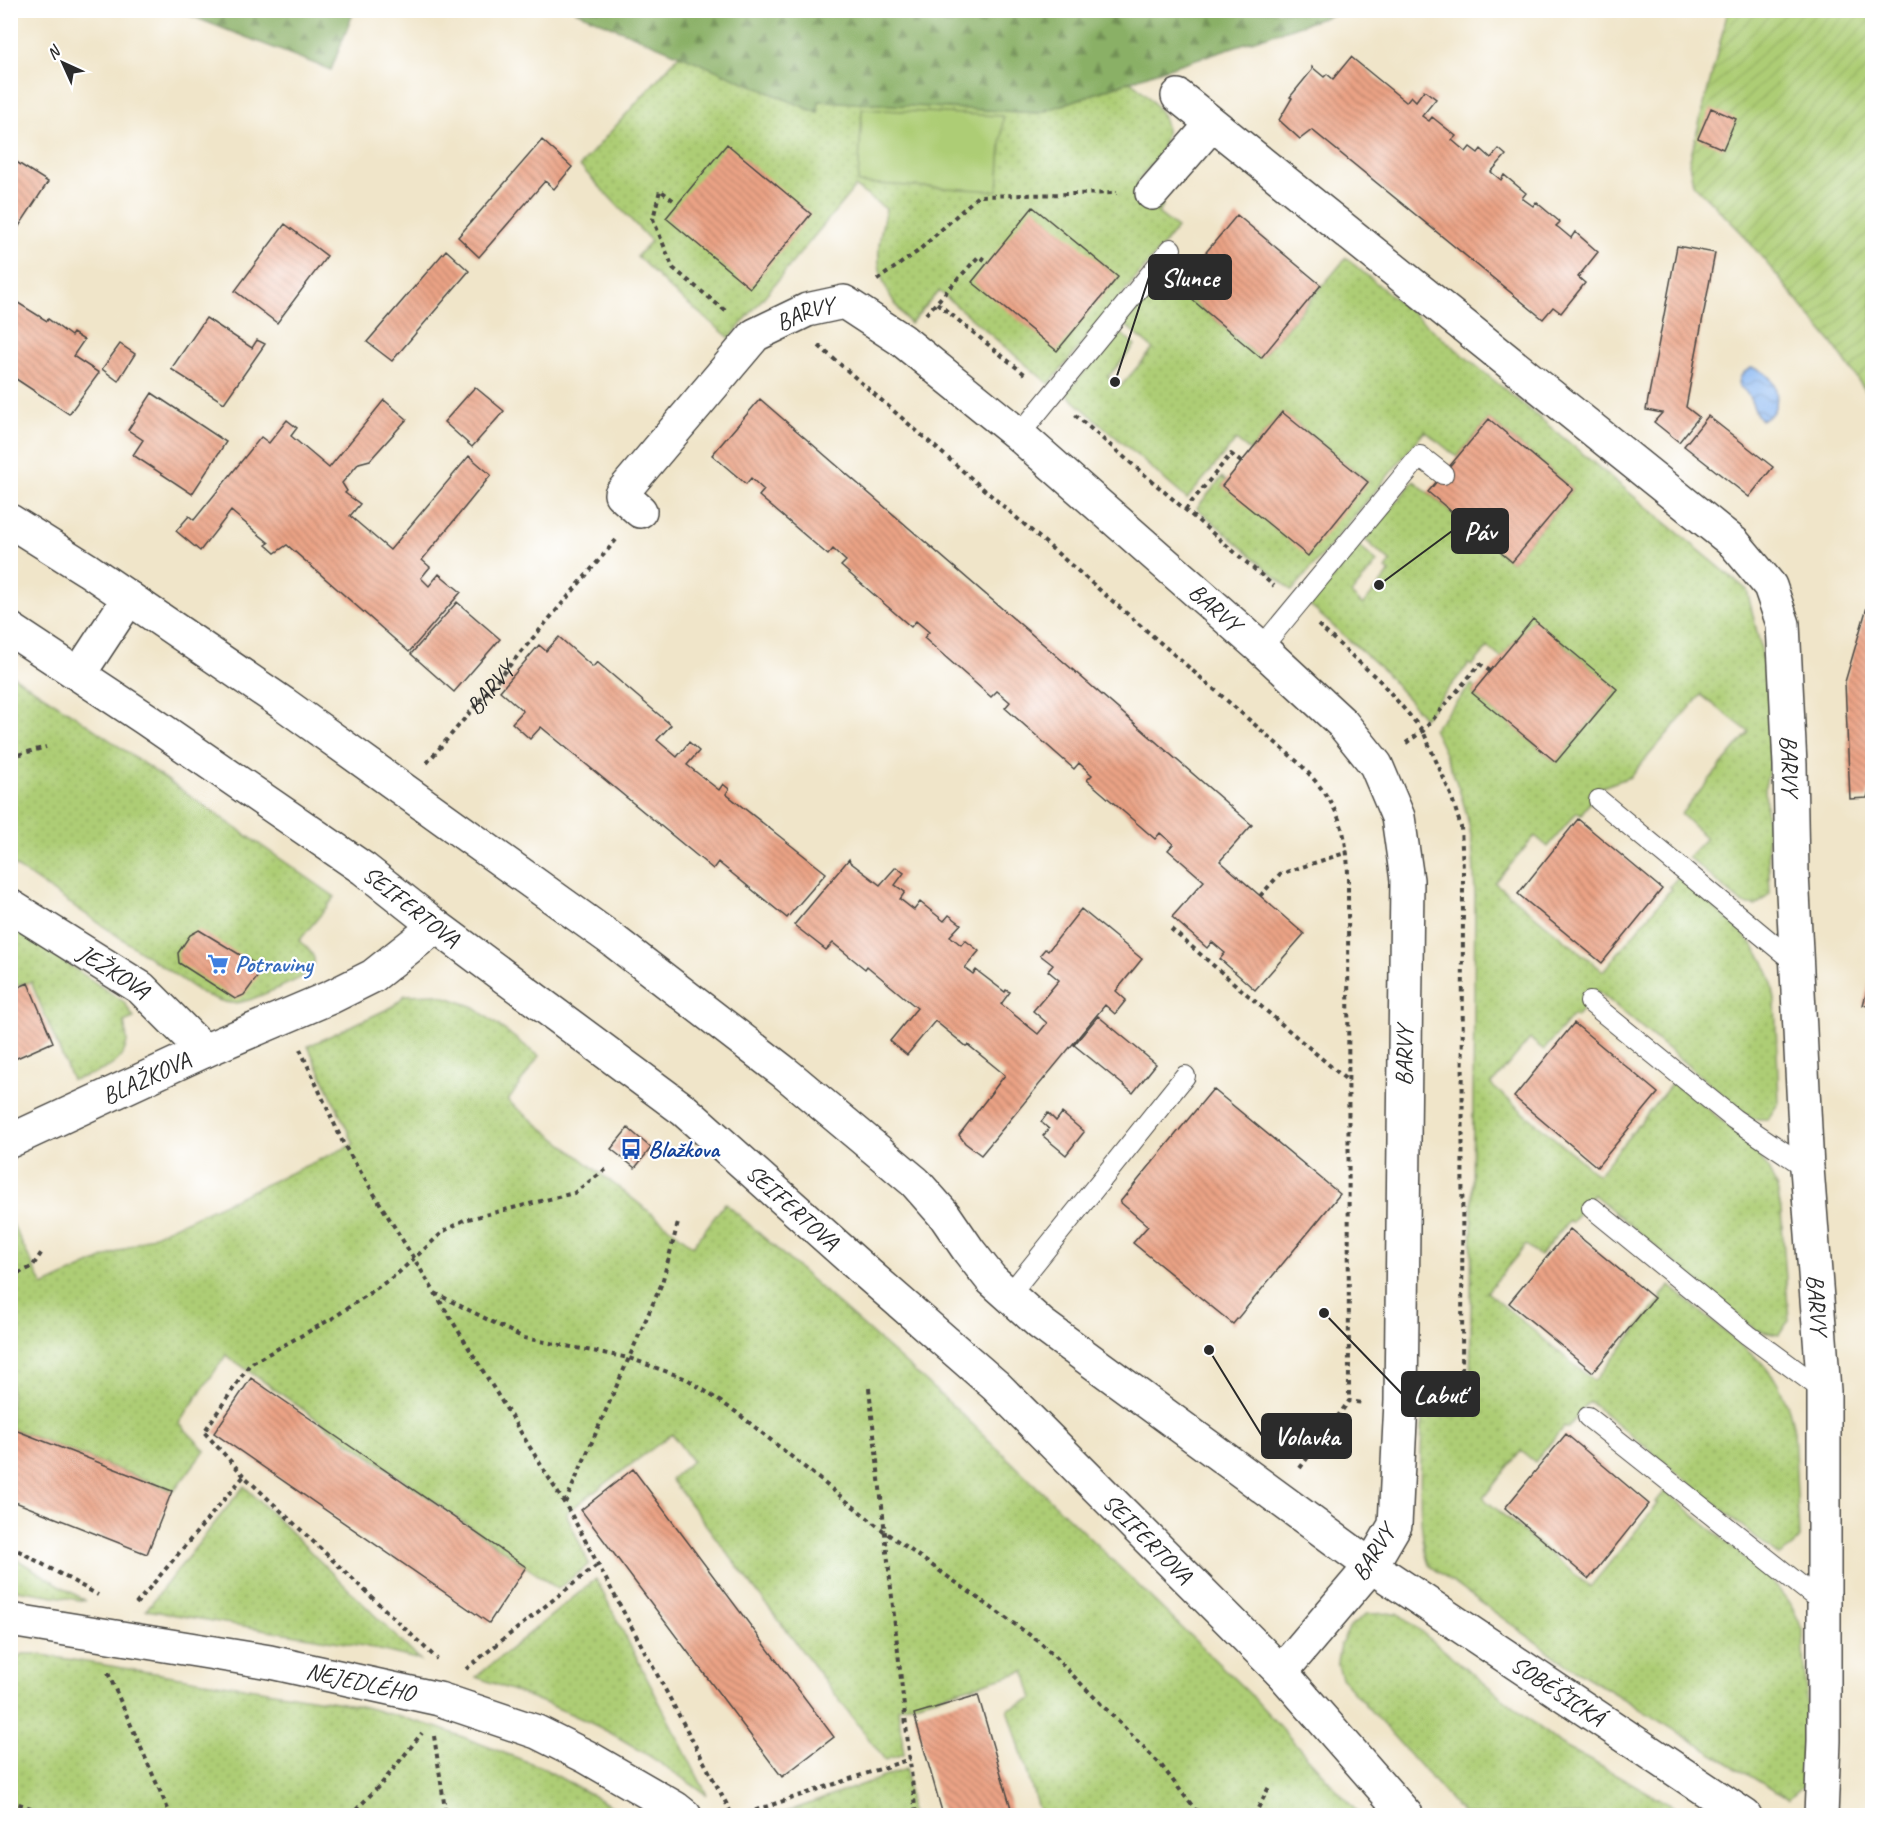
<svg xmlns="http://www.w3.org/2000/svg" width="1883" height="1826" font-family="Caveat,sans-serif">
<defs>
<pattern id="grass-dots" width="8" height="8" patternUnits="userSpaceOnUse" patternTransform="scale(1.5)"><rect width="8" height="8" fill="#adcd74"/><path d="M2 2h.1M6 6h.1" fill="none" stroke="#95b065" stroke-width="1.8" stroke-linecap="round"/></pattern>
<pattern id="forest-firs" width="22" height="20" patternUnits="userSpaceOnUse" patternTransform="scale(1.5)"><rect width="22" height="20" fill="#8ab066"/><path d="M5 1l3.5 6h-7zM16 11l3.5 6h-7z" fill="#718f54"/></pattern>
<pattern id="garden-furrows" width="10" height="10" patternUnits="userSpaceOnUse" patternTransform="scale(1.5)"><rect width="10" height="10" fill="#adcd74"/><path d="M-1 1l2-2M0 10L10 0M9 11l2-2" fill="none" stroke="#95b065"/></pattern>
<pattern id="water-waves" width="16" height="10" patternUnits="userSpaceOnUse" patternTransform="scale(1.5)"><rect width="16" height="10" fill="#86b5f1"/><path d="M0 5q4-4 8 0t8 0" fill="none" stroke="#6e93c3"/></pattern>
<pattern id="building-back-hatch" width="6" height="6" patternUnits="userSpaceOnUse" patternTransform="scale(1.5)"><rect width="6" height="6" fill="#eba385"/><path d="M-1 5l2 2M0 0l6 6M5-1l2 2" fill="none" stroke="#bf856d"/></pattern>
</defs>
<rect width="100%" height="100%" fill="#fff"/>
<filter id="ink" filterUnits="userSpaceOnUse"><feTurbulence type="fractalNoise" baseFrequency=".0167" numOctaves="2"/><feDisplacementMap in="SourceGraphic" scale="12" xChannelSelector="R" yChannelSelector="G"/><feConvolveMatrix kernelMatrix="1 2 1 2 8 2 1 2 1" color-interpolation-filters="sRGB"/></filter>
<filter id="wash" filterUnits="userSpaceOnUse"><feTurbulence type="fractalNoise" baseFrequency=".008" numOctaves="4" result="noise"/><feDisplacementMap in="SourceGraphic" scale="24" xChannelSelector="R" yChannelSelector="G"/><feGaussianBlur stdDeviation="1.35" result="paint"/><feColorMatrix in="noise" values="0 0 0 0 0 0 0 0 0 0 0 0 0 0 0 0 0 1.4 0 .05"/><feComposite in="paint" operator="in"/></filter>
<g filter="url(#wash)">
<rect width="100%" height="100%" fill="#f0e5c9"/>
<path fill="url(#grass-dots)" stroke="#6c7c50" stroke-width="1.5" d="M680,54L818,113V100L1039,113L1131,81C1179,122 1175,138 1136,183L1163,206L1158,213L1177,228L1049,384L939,291L910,324C875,280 873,262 886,209L855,187L730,338L671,290L637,256L651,241L580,166Z
M1346,258L1747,590L1780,729L1765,786L1770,893L1756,906L1743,904L1688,857L1706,838L1681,814L1749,732L1701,695L1630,777L1602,787L1581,814L1577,812L1548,847L1535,836L1495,883L1603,971L1671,889L1669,887L1678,877L1735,925L1750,941L1762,958L1771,978L1775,999L1779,1102L1768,1119H1752L1598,991L1576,1017L1573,1015L1544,1050L1530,1039L1491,1085L1598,1175L1673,1082L1736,1132L1756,1152L1767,1167L1777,1188L1781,1211L1789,1320L1779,1335L1757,1331L1593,1194L1571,1223L1569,1221L1540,1256L1526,1245L1487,1292L1594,1381L1662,1299L1661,1296L1670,1286L1762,1363L1778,1383L1789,1409L1794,1430L1799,1538L1791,1548L1779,1556L1589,1401L1568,1428L1564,1426L1535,1462L1521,1451L1483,1498L1590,1587L1658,1504L1656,1502L1665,1491C1687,1509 1708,1527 1730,1545C1760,1571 1792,1593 1803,1633L1810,1768L1804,1785L1788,1799L1569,1666L1429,1565C1415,1524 1422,1460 1422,1416L1470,1415L1475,896C1474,874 1474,852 1470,830C1463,794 1450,762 1433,729L1472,684L1476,688L1472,693L1556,762L1617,689L1533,619L1501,658L1488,647L1472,666L1469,664L1424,718L1383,670L1309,605L1359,546L1377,562L1351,594L1363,605L1390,572L1386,569L1391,562L1365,540L1414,481L1512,562L1573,489L1489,419L1457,457L1425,431L1292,591L1197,508L1222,477L1226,481L1222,486L1368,481L1282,412L1250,451L1236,440L1187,499L1066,394L1118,331L1135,345L1108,377L1120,387L1153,349L1124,324L1163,276L1261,358Z
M10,674L71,713L335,897L299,941C335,967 299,979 276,989C262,995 247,1003 231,1003C220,1002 210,997 200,992L11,863Z
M10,925L124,1002L134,1018L124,1022C125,1028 127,1036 127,1041C124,1068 93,1074 72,1080L31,982L11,987Z
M437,994L472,1006L539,1056L508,1101L693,1246L725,1203L962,1414L1252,1696L1360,1815H1040L1008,1709L1033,1699L1025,1671L898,1708L904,1754L885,1760L671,1479L692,1461L672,1434L566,1513L589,1564L558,1589L226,1355L179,1423L205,1450L174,1491L11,1428V1221L43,1286L354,1144L308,1046L392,1007L405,995Z
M244,1486L420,1660L364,1646L146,1610Z
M11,1556L86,1601L11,1589Z
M596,1579L707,1795C672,1771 635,1745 597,1726C558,1707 517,1692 476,1677Z
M1398,1613L1561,1745L1619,1776L1688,1815H1464L1342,1679L1337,1662L1340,1645L1350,1627L1366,1614Z
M23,1654H36L361,1706L439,1728L541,1767L627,1815H11V1663Z
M906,1769L911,1815H778Z"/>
<path fill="url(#forest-firs)" stroke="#5a6e48" stroke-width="1.5" d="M178,11H354L331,70Z
M575,11H1344L1156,72L1039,113L819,101L818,113Z"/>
<path fill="url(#garden-furrows)" stroke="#6c7c50" stroke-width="1.5" d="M1728,11H1872V400L1833,344L1741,232L1693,184L1689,163Z"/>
<path fill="#adcd74" stroke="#6c7c50" stroke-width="1.5" d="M862,109L1003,116L998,191L858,183Z"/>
<path fill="url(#water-waves)" stroke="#58708e" stroke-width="1.5" d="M1751,368C1780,370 1786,414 1761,420C1751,410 1754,396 1739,386C1739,376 1742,373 1751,368Z"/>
<g id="blocks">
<path fill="url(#building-back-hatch)" d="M1351,57L1406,102L1411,96L1416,101L1424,90L1436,99L1422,116L1429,121L1432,117L1456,136L1452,140L1466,152L1470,147L1478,153L1481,149L1491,158L1499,149L1506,155L1491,172L1501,180L1504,175L1526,193L1522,198L1533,206L1536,202L1560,222L1556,226L1559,228L1571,238L1575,232L1598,252L1578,277L1585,283L1561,313L1553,307L1543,319L1312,130L1300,139L1279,120L1292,98L1290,97L1312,70V67L1324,77L1327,74L1333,79Z
M1711,108L1736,119L1723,149L1698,138Z
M542,140L572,167L554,189L545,181L479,257L458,237Z
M727,144L811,214L750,288L666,218Z
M10,158L48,182L10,240Z
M1033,207L1118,277L1057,351L972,282Z
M1237,215L1321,285L1261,358L1177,287Z
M285,224L327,256L277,323L235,291Z
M1677,246L1715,253L1686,407L1699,417L1679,442L1654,422L1662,413L1646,410Z
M446,250L469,271L392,361L367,342Z
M10,298L47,321L48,319L71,336L73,333L84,340L73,356L99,373L69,414L10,375Z
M206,318L252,348L257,340L265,344L224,403L171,369Z
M120,344L135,354L118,381L102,369Z
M475,387L504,411L472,447L444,422Z
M152,393L226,442L192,494L133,455L143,440L128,430Z
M760,399L1252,825L1220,861L1304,934L1255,990L1220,959L1225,953L1212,942L1207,948L1172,917L1204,881L1168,850L1173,844L1160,833L1155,839L1087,780L1092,775L1079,763L1074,769L1005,708L1010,702L997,691L991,697L924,638L929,632L916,621L911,627L841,566L846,561L833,549L828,555L759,496L764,490L751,478L746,484L712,455Z
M384,400L407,419L370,460L359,463L342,483L347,491L345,493L360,504L350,516L390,550L469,456L491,475L422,560L430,567L421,578L429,586L439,574L461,592L409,652L287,545L275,553L266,545L269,543L231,511L200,551L176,531L189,516L194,520L261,437L269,443L287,420L297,428L291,436L329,468Z
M1282,412L1368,482L1308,556L1222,486Z
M1708,416L1773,467L1749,497L1684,446Z
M1489,419L1573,489L1512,562L1428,492Z
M1872,590V780L1867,798L1850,799L1845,682Z
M457,602L500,639L454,692L411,654Z
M1533,619L1617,689L1556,762L1472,693Z
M559,637L593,667L597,662L671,725L657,740L677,757L689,742L699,751L687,765L719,790L723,784L729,789L726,794L826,873L787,918L718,862L713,869L541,727L530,739L512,723L523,711L500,691L539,645L546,651Z
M1578,819L1662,889L1602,963L1518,894Z
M849,859L850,862L880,885L896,867L904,873L895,885L905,892L900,899L914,910L920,902L944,921L949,915L961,924L950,936L961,945L965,940L979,951L965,968L973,974L976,970L1005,992L1006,990L1010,992L1001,1004L1038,1034L1047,1023L1033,1011L1059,980L1048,971L1053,965L1040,955L1045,949L1048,951L1081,909L1142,959L1116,991L1126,1000L1115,1014L1105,1005L981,1155L965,1143L959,1135L1005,1075L968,1045L966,1046L935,1021L907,1055L890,1041L917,1008L867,966L865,969L833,943L826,950L794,925Z
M199,930L257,965L258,976L244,995L235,999L179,963L178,953L190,935Z
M1872,973V1007L1863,1005Z
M28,983L53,1042L10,1061V991Z
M1098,1016L1156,1064L1133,1093L1074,1045Z
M1574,1023L1658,1093L1597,1167L1514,1097Z
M1213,1089L1340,1194L1233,1324L1133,1243L1148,1226L1120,1202Z
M1048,1113L1056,1121L1062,1113L1084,1132L1066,1155L1043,1136L1049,1129L1041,1122Z
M628,1128L651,1148L635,1168L611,1149Z
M1570,1229L1654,1298L1593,1372L1509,1303Z
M251,1378L526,1567L489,1623L214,1433Z
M10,1428L172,1491L147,1554L10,1500Z
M1566,1434L1649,1504L1589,1579L1505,1508Z
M633,1469L834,1737L782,1777L581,1510Z
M978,1695L1013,1815H943L914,1714Z"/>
</g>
</g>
<g filter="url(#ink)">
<use href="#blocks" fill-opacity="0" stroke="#494743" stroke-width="1.5"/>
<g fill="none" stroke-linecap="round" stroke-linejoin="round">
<defs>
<path id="service" d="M1019,435L1171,249
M1261,648L1420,456L1443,474
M1599,800L1798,965
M1590,1002L1734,1119L1807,1168
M1592,1208L1748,1335L1824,1391
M1009,1295L1185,1076
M1588,1417L1824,1604"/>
<g id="minor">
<path id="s2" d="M1178,96L1734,543L1770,586L1783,624L1790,765L1792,873L1807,1168L1824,1391V1741L1821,1816"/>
<path d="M1152,193L1212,124"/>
<path id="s3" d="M640,511L621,494L755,335L807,310L844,302L902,340L1019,435L1261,648L1342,723L1376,765L1398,817L1407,880L1401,1401L1395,1525L1371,1566L1281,1672"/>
<path id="s4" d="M10,521L88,570L284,704L614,941L785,1073L915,1182L945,1216L969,1251L991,1279L1041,1324L1371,1566L1745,1816"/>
<path d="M79,674L129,598"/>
<path id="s5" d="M10,906L141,988L204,1051"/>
<path id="s6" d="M10,1141L204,1051L331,997L373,976L436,926"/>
<path id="s7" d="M10,1620L270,1662L439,1699L537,1732L587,1757L675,1808L685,1816"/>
</g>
<g id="tertiary">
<path id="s8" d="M10,629L146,719L364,869L436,926L684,1110L869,1275L996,1386L1281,1672L1407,1816"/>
</g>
</defs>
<use href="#service" stroke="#494743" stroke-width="22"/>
<use href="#minor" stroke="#494743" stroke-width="36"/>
<use href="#tertiary" stroke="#494743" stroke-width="36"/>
<g stroke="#494743" stroke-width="4" stroke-dasharray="4.5 4.5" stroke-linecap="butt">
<path d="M673,200L660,190L653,219L673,268L728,313"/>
<path d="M877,280L917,252L978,196L1117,193"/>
<path d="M937,303L1027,376"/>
<path d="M926,314L979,256L987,262"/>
<path d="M819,346L1300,764C1335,801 1347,823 1348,875L1349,1401"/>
<path d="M1075,415L1274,586"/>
<path d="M1185,510L1231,454L1241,462"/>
<path d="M1318,625L1381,682L1423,731L1451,795L1461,827L1463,870L1462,1407L1436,1408"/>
<path d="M1406,743L1423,731L1480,664L1490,671"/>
<path d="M10,757L46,747"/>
<path id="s1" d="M427,763L616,540"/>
<path d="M1260,896L1280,874L1348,852"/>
<path d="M1171,929L1349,1082"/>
<path d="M300,1049L344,1145L571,1514L733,1816"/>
<path d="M10,1277L32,1267L42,1252"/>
<path d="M435,1293L524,1338L629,1358L687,1379L736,1412L885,1532L1041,1643L1161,1765L1200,1816"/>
<path d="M869,1388L916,1816"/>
<path d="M1300,1468L1349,1401L1363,1403"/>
<path d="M244,1476L204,1432L250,1364L333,1318L396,1275L444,1231L464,1220L574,1193L608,1168"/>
<path d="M565,1503L662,1283L678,1223"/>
<path d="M10,1546L98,1595"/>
<path d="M136,1604L244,1476L437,1659"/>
<path d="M466,1669L597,1565"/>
<path d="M108,1673L171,1816"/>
<path d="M434,1736L446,1816"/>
<path d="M10,1801L55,1816"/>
<path d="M350,1816L383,1782L422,1733"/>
<path d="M738,1816L910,1759"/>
<path d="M1254,1816L1269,1787"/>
</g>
<use href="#service" stroke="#fff" stroke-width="20"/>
<use href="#minor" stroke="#fff" stroke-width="33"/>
<use href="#tertiary" stroke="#fff" stroke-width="33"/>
</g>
</g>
<defs>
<symbol id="supermarket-bare" viewBox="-9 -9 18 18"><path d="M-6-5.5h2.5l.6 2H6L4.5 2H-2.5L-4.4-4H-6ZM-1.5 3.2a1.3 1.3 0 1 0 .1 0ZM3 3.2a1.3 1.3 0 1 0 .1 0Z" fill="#3f7fe0" stroke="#fff" stroke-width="2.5" paint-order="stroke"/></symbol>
<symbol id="bus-bare" viewBox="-9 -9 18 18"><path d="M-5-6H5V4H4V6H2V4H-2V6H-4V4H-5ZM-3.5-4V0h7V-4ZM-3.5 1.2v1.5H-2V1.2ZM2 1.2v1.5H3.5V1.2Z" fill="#1a4fb4" stroke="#fff" stroke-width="2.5" paint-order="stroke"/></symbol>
</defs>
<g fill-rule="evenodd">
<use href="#supermarket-bare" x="203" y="949" width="30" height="30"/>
<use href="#bus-bare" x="616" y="1134" width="30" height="30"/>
</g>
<g text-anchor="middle" stroke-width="4.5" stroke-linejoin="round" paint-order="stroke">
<g font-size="24" fill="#2b2b2b" stroke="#fff">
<text dy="8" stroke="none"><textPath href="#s3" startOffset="288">BARVY</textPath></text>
<text dy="8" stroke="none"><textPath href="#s3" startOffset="810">BARVY</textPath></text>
<text dy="8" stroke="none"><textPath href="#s1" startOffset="98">BARVY</textPath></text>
<text dy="8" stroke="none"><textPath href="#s2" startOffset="951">BARVY</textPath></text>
<text dy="8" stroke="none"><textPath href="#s8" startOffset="488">SEIFERTOVA</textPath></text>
<text dy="8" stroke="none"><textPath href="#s5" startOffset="123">JEŽKOVA</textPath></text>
<text transform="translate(1404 1056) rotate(-89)" y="8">BARVY</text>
<text dy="8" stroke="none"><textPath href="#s6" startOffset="150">BLAŽKOVA</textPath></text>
<text dy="8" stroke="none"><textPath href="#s8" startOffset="974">SEIFERTOVA</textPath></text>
<text dy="8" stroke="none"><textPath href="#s2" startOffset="1491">BARVY</textPath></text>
<text dy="8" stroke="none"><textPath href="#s8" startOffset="1460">SEIFERTOVA</textPath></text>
<text transform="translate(1373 1553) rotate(-58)" y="8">BARVY</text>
<text dy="8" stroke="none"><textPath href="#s7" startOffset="356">NEJEDLÉHO</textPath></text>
<text dy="8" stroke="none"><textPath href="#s4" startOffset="1946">SOBĚŠICKÁ</textPath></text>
</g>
<g font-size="24" font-weight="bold" fill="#366cbe" stroke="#fff" text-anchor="start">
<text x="235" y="972">Potraviny</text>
</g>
<g font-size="24" font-weight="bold" fill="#164399" stroke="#fff" text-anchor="start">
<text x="648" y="1157">Blažkova</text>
</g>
</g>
<path fill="none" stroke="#2b2b2b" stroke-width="2" d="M1115 382L1149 277M1379 585L1452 531M1324 1313L1402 1394M1209 1350L1262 1436"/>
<g fill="#2b2b2b" stroke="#fff" stroke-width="2">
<circle cx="1115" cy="382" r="6"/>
<circle cx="1379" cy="585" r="6"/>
<circle cx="1324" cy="1313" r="6"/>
<circle cx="1209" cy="1350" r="6"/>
</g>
<g fill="#2b2b2b" stroke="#2b2b2b" stroke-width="2">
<rect x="1149" y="255" width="82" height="44" rx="6"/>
<rect x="1452" y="509" width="56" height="44" rx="6"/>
<rect x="1402" y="1372" width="77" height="44" rx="6"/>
<rect x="1262" y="1414" width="89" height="44" rx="6"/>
</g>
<g font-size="26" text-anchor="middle" font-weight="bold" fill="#fff">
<text x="1190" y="286">Slunce</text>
<text x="1480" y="540">Páv</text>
<text x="1440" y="1403">Labuť</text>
<text x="1307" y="1445">Volavka</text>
</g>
<rect width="1883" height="1826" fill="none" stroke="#fff" stroke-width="36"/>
<g transform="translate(63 63) rotate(315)" stroke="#ffffff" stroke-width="4.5" paint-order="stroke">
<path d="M0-4.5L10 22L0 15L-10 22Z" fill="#2b2b2b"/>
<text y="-9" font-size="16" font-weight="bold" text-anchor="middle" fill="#2b2b2b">N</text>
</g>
</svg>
